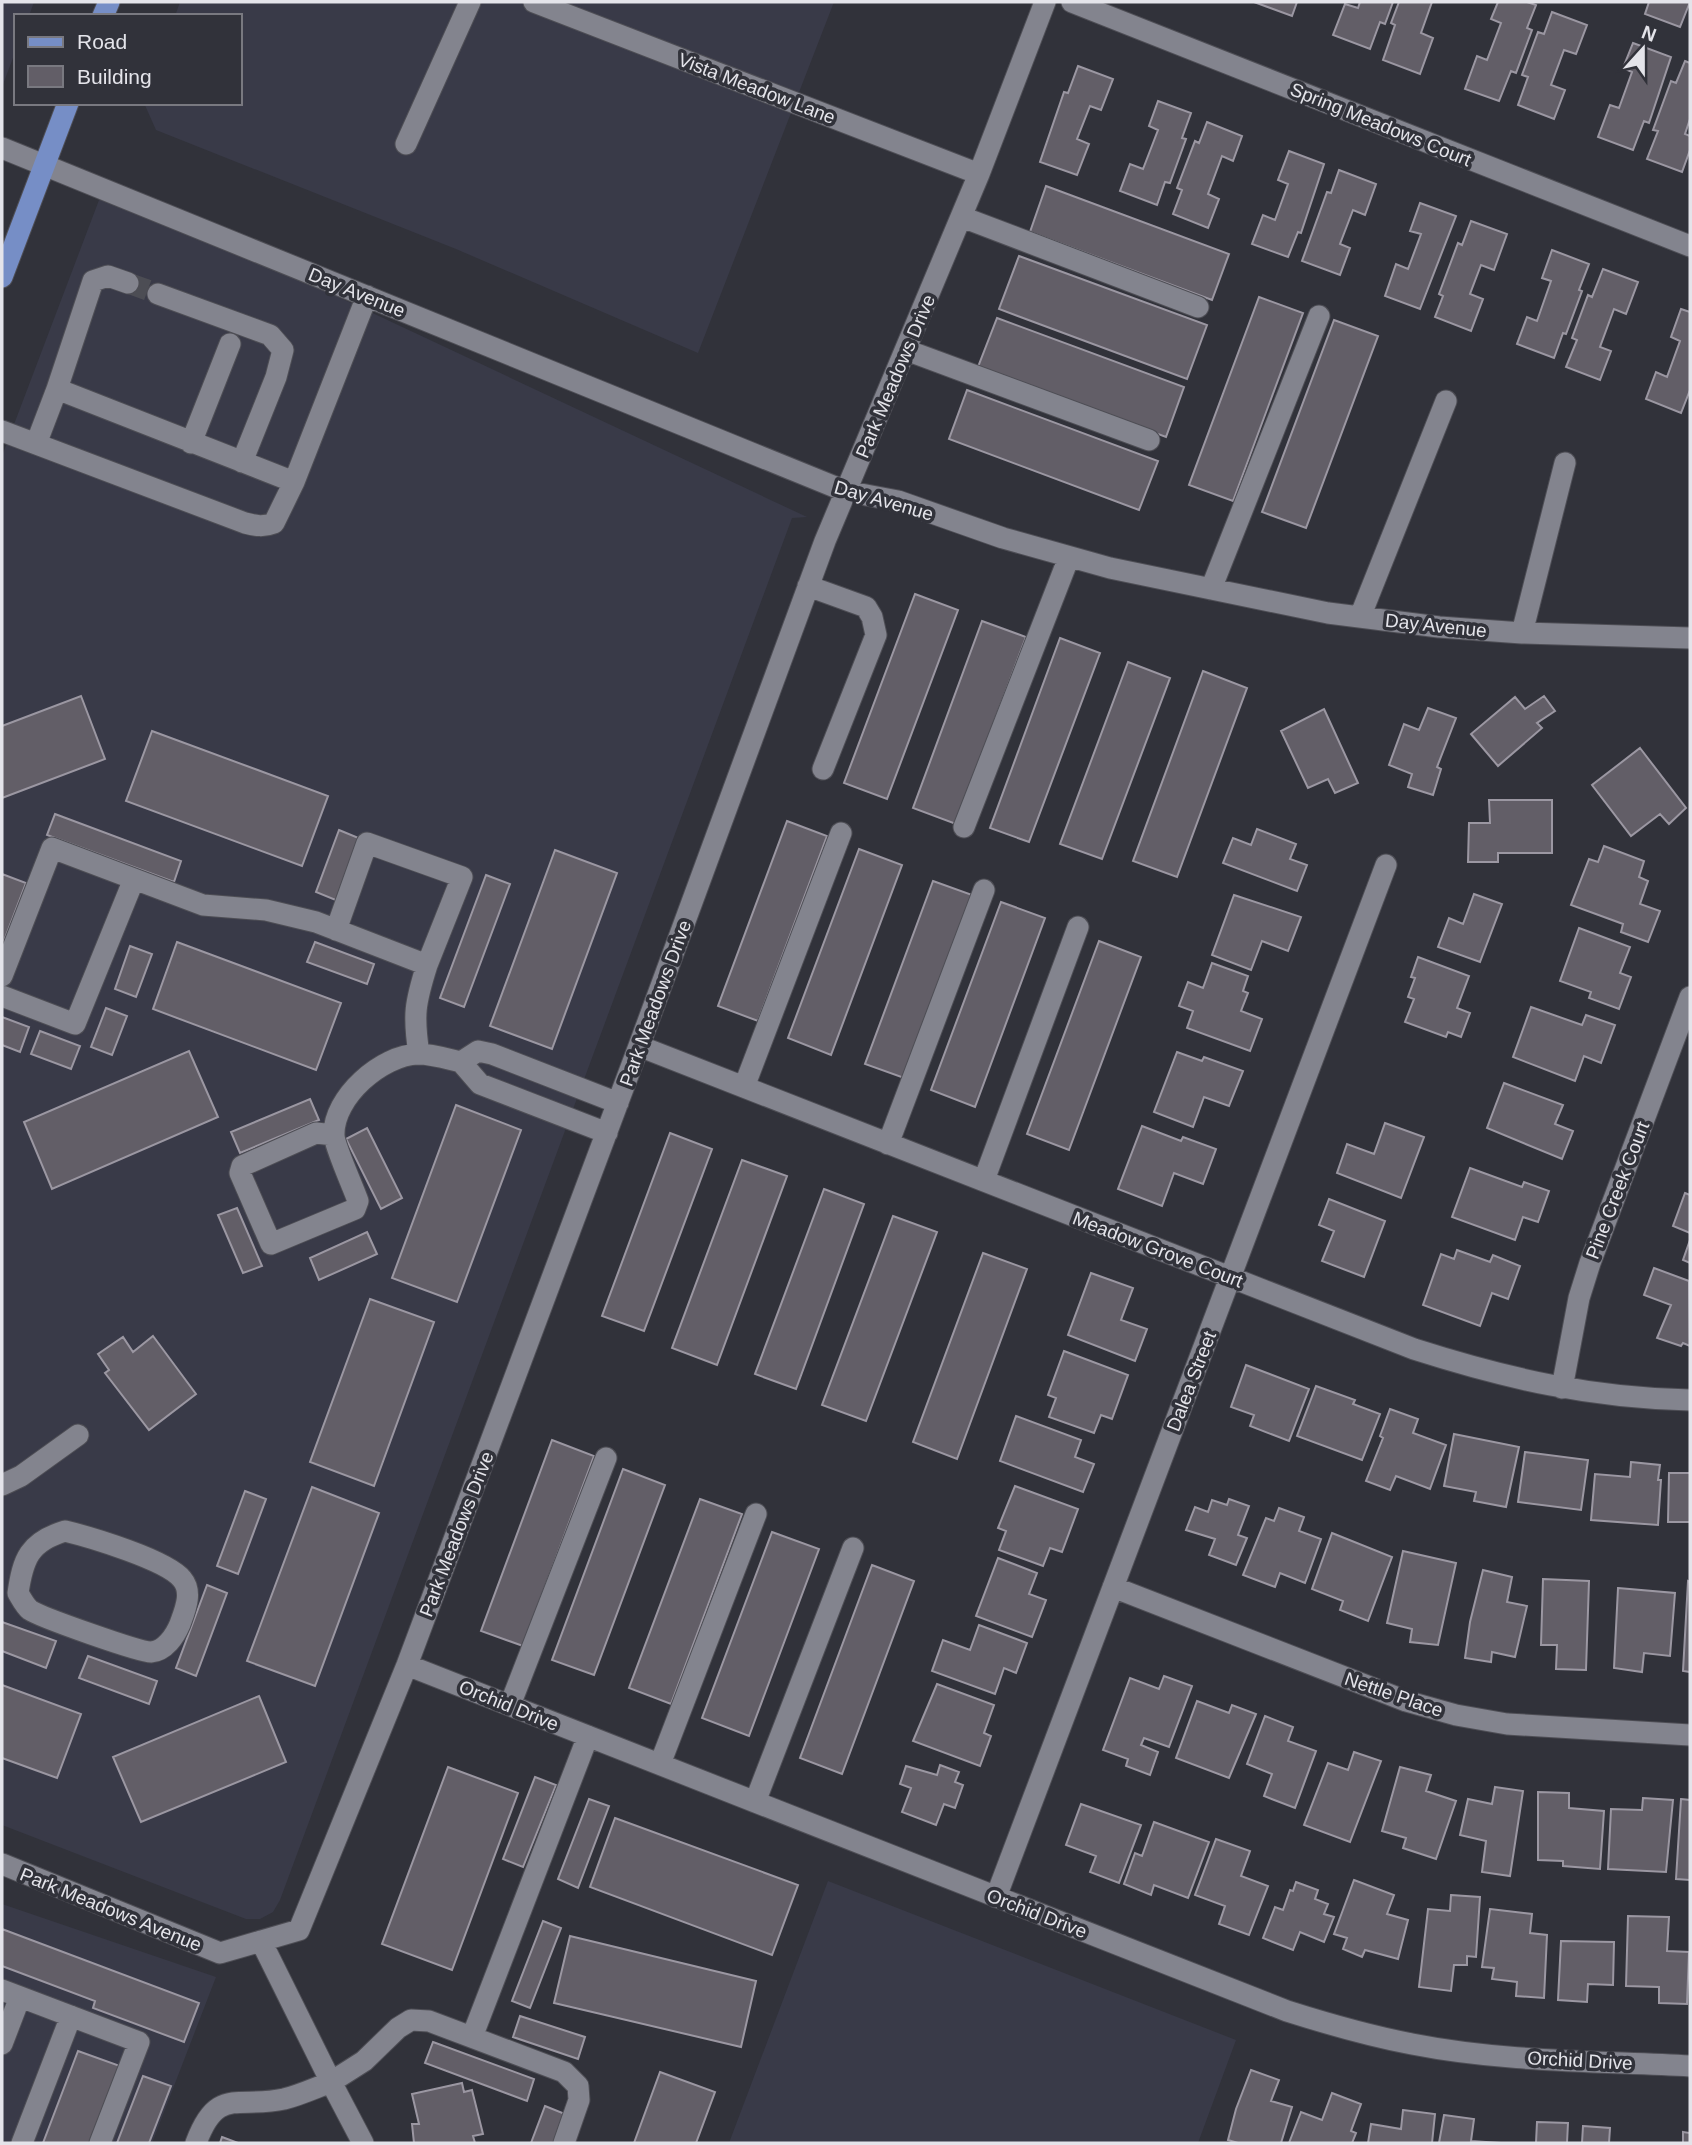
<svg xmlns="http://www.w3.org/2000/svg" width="1692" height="2145" font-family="Arial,sans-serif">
<rect width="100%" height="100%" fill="#31323a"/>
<path fill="#393a48" d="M2,2H34L29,16H16V50L2,87Z
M180,2H834L698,353L456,249L156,130L144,103H240V16H175Z
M104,187L807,517L792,518L280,1900L273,1912L260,1919H246L2,1825V456Z
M828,1881L1236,2040L1198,2143H729Z
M2,1904L216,1977L152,2143H2Z"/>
<path fill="#625e67" stroke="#9b97a2" stroke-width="2" d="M1254,2H1297L1292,16Z
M1360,2H1393L1385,24L1380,22L1370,49L1333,35L1345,4L1358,8Z
M1399,2H1432L1421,33L1433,38L1420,74L1383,60L1395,25L1391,23Z
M1498,2H1527L1536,5L1527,28L1532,30L1516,73L1511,71L1499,101L1465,89L1477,56L1487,60L1501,23L1491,19Z
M1649,2H1690L1680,27L1645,14Z
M1552,12L1587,25L1576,54L1564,50L1551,85L1565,90L1554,119L1518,105L1528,77L1522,75L1538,32L1544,34Z
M1633,43L1671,57L1649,123L1644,121L1633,150L1598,137L1610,105L1619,108L1632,72L1623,68Z
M1685,61L1690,63V119L1685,134L1690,136V150L1682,172L1647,159L1658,131L1653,130L1671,81L1676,83Z
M1078,66L1113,79L1101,110L1090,106L1077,139L1089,144L1077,175L1040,162L1064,92L1068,93Z
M1158,101L1191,113L1182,138L1186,139L1170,183L1165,182L1157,205L1120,191L1130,164L1143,169L1158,130L1149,126Z
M1207,122L1242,136L1233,161L1222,156L1208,194L1219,199L1208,228L1173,214L1182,190L1177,188L1195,141L1199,143Z
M1289,151L1324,164L1301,233L1298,232L1288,257L1252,244L1263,215L1275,220L1288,184L1278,180Z
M1339,170L1376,184L1365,215L1353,210L1340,244L1350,248L1340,275L1302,261L1327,192L1331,193Z
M1046,186L1229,254L1212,300L1030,232Z
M1420,203L1456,216L1420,309L1385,296L1396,264L1408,269L1421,234L1410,231Z
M1471,221L1507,234L1494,270L1481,265L1470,294L1483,299L1471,331L1435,317L1443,296L1439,294L1458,243L1462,245Z
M1552,250L1589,264L1579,290L1582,291L1566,334L1563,333L1554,358L1517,344L1527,317L1537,321L1551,281L1542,278Z
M1019,256L1207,325L1187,379L999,309Z
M1603,269L1638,282L1626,314L1614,309L1600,347L1611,351L1600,380L1566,367L1577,340L1572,338L1588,295L1592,297Z
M1259,297L1303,313L1233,501L1189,485Z
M1681,309L1690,312V390L1681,413L1646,399L1656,372L1667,377L1680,341L1671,337Z
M997,318L1184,387L1166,437L978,367Z
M1334,320L1378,336L1306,528L1262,512Z
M967,390L1158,461L1139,510L949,439Z
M915,594L958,610L887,799L844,783Z
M982,621L1026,637L956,824L913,808Z
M1060,638L1100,653L1029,842L990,828Z
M1128,662L1170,678L1102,859L1060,844Z
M1203,671L1247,688L1177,877L1133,861Z
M81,696L105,759L2,798V726Z
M1544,696L1555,711L1537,723L1542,728L1498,766L1471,734L1515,697L1525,709Z
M1428,708L1456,718L1437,767L1441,769L1433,795L1408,787L1412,774L1389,765L1404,724L1419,730Z
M1324,709L1358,783L1335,793L1328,779L1308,788L1281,731Z
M152,731L328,796L302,866L126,801Z
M1640,748L1686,808L1669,824L1660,814L1631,836L1592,785Z
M1489,800H1552V853H1498V862H1468L1469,823H1490Z
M55,814L181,861L174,882L47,835Z
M787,821L827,836L758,1021L718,1006Z
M1257,829L1296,844L1290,859L1307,865L1297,891L1223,863L1233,838L1251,845Z
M339,830L361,839L338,901L316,892Z
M1604,846L1644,861L1639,877L1648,881L1640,904L1660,911L1648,942L1621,932L1623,924L1571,905L1589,859L1598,862Z
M859,849L902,865L831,1055L788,1038Z
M555,850L617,873L552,1049L490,1026Z
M2,874L26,883L2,946Z
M486,875L510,884L464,1007L440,998Z
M933,881L975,896L907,1079L865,1064Z
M1474,894L1502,904L1480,962L1438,947L1449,918L1463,924Z
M1234,895L1301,917L1288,951L1262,941L1251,970L1212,955Z
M1001,902L1045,918L975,1107L931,1090Z
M1579,928L1630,947L1620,973L1631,977L1619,1009L1589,998L1591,992L1560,981Z
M1099,941L1141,957L1069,1150L1027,1134Z
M177,942L341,1003L316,1070L153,1009Z
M315,942L374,964L367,984L307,962Z
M130,946L152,954L136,997L115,989Z
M1418,957L1469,976L1457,1008L1470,1013L1461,1037L1448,1032L1446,1037L1405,1022L1414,999L1408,997L1415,978L1411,977Z
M1212,963L1248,976L1243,991L1248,993L1241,1011L1262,1019L1250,1051L1187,1028L1193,1011L1179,1006L1188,982L1203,988Z
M1531,1007L1582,1025L1586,1015L1615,1025L1601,1063L1584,1056L1575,1081L1513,1057Z
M106,1008L127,1016L112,1055L91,1047Z
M2,1017L29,1027L20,1052L2,1045Z
M40,1031L80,1046L71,1069L31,1054Z
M189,1051L218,1117L52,1189L24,1122Z
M1177,1052L1202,1061L1204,1057L1243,1071L1229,1106L1204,1097L1193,1127L1154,1112Z
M1504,1083L1563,1105L1555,1124L1573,1131L1562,1159L1487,1128Z
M310,1099L319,1120L240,1153L231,1132Z
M456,1105L521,1130L457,1302L392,1278Z
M1385,1123L1424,1137L1401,1198L1337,1173L1347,1144L1374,1154Z
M1142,1126L1181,1141L1183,1137L1216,1149L1203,1184L1174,1173L1162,1206L1118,1189Z
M367,1128L402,1198L381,1209L346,1139Z
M670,1133L712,1149L644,1331L602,1316Z
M742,1160L787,1176L717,1365L672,1348Z
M1470,1168L1522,1187L1524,1182L1549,1191L1538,1222L1523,1217L1515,1240L1452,1217Z
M824,1189L864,1204L796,1389L755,1374Z
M1685,1193L1690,1195V1233L1673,1226Z
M1329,1199L1385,1221L1364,1277L1322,1261L1334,1231L1319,1225Z
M237,1208L262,1266L243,1273L218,1215Z
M893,1216L937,1232L866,1421L822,1405Z
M367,1232L377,1254L319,1280L310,1258Z
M1690,1240V1263L1683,1260Z
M1457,1250L1490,1262L1493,1255L1520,1266L1508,1299L1492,1293L1480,1326L1423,1305L1441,1254L1454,1259Z
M983,1253L1027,1269L957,1459L913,1442Z
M1654,1268L1689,1281L1690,1346L1683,1343L1681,1346L1657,1338L1671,1305L1644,1295Z
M1091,1273L1133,1288L1121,1320L1147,1329L1135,1361L1068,1335Z
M370,1299L434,1322L374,1486L310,1462Z
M153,1336L196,1394L149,1430L105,1373L109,1370L98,1354L123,1337L133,1352Z
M1064,1351L1128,1375L1112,1419L1101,1415L1094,1433L1049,1417L1056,1398L1048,1395Z
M1246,1365L1309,1389L1289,1441L1250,1426L1254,1415L1231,1407Z
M1316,1386L1355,1400L1353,1404L1380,1414L1362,1460L1297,1436Z
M1390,1409L1418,1419L1413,1433L1446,1445L1430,1489L1396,1476L1390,1490L1366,1481L1383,1438L1380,1436Z
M1016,1416L1081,1440L1075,1457L1094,1464L1083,1492L1000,1461Z
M1454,1434L1519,1447L1506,1507L1474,1501L1476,1492L1444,1486Z
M552,1440L594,1456L523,1646L481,1631Z
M1525,1452L1588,1460L1581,1510L1518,1502Z
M1631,1462L1660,1465L1658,1480H1661L1658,1525L1591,1520L1595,1474L1630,1477Z
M623,1469L665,1485L594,1675L552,1660Z
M1669,1473H1690V1522H1668Z
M1015,1486L1078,1509L1062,1552L1050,1548L1043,1566L999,1550L1006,1531L998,1528Z
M312,1487L379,1513L315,1686L247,1661Z
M245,1491L266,1499L238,1574L217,1566Z
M700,1499L742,1514L671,1704L629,1688Z
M1229,1499L1249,1506L1238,1535L1247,1538L1236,1565L1209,1555L1215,1539L1186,1530L1195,1507L1208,1512L1212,1500L1227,1505Z
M1279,1508L1304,1517L1299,1531L1321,1539L1305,1583L1280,1573L1275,1587L1243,1575L1266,1518L1274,1521Z
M772,1532L819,1549L749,1736L702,1718Z
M1332,1533L1392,1557L1368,1621L1340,1610L1343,1601L1312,1589Z
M1403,1551L1456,1563L1438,1645L1410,1642L1412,1629L1387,1623Z
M998,1558L1037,1573L1029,1594L1046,1600L1032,1637L976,1616Z
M872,1565L914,1581L842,1774L800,1758Z
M1483,1570L1512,1577L1507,1602L1527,1606L1515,1657L1492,1652L1491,1662L1465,1658L1470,1622Z
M1543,1579L1589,1581L1586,1670L1556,1669L1557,1645H1541Z
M1688,1581L1690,1582V1672L1683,1671Z
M207,1585L227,1593L196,1676L176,1668Z
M1618,1588L1675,1593L1670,1656L1644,1653L1642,1672L1614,1668Z
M2,1622L56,1641L46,1668L2,1651Z
M979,1625L1027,1643L1016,1673L1004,1668L995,1694L932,1671L943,1640L970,1650Z
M88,1656L157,1681L149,1704L79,1678Z
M1164,1676L1192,1686L1169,1747L1144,1738L1141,1745L1158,1752L1150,1775L1126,1766L1128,1759L1103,1750L1130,1678L1159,1689Z
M937,1684L994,1705L984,1733L991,1736L980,1766L913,1741Z
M2,1685L81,1714L57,1778L2,1758Z
M259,1696L286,1762L141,1822L113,1757Z
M1197,1701L1229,1713L1232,1705L1256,1714L1229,1778L1176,1758Z
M1265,1716L1293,1727L1288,1741L1316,1751L1295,1808L1264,1796L1272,1774L1247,1764Z
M1354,1752L1381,1761L1350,1842L1304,1825L1328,1763L1348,1770Z
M940,1765L959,1772L955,1782L963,1785L955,1808L944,1804L936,1825L902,1812L911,1788L900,1784L906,1766L937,1775Z
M448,1767L518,1793L452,1970L382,1944Z
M1400,1767L1431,1775L1426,1791L1456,1801L1436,1859L1403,1848L1406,1838L1382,1831Z
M535,1777L556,1785L523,1867L503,1859Z
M1495,1787L1523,1791L1510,1876L1482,1872L1486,1841L1460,1835L1468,1799L1492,1804Z
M1538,1792L1569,1793V1808L1604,1811L1600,1869L1563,1866V1861L1538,1860Z
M1643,1798L1673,1800L1666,1872L1608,1869L1611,1809L1642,1810Z
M589,1799L609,1806L578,1888L558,1879Z
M1681,1799L1690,1800V1880L1676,1879Z
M1081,1804L1141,1825L1119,1883L1090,1872L1096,1856L1066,1845Z
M615,1818L798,1885L772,1955L590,1887Z
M1154,1822L1209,1842L1188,1898L1154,1885L1151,1895L1124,1884L1135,1853L1142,1856Z
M1216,1839L1250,1851L1241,1876L1268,1886L1249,1935L1219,1924L1225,1906L1195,1895Z
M1354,1880L1394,1895L1387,1914L1408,1920L1398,1959L1365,1950L1362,1957L1343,1949L1347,1938L1334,1934Z
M1296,1882L1318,1890L1315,1899L1328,1904L1324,1914L1334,1917L1324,1942L1300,1932L1293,1950L1263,1938L1275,1907L1283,1910L1290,1890L1293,1891Z
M1451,1895L1480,1897L1476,1957L1467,1956V1965H1454L1451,1991L1419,1987L1428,1909L1450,1911Z
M1490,1909L1532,1914L1530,1933L1547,1935L1544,1998L1516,1996L1517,1982L1492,1979L1494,1968L1482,1967Z
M1628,1916L1669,1917L1667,1951L1689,1952L1687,2004L1659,2003V1987L1626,1986Z
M543,1921L561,1928L530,2008L512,2001Z
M2,1929L199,2003L184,2042L93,2008L95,2001L2,1966Z
M570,1936L756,1981L741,2047L554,2003Z
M1561,1941L1614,1942L1613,1985L1588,1984L1587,2002L1558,2000Z
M520,2016L585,2037L578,2059L513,2037Z
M433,2042L534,2079L527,2101L425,2063Z
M78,2051L120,2066L91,2143H43Z
M1251,2070L1279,2080L1271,2101L1292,2107L1281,2143H1238L1228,2140L1236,2109Z
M660,2072L715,2092L696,2143H634Z
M143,2076L171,2086L149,2143H117Z
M462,2083L464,2092L472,2090L483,2134L473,2136L475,2143H414L412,2124H419L412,2094Z
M1332,2093L1361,2104L1351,2131L1356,2133L1352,2143H1289L1301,2112L1322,2120Z
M545,2106L565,2114L554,2143H531Z
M1403,2110L1435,2114L1432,2143H1368L1371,2124L1401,2129Z
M1444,2115L1474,2119L1471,2141L1501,2143H1439Z
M1537,2122L1568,2123L1567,2143H1536Z
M1583,2126L1610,2128L1609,2143H1582Z
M1683,2132L1690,2133V2143H1683Z
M222,2137L238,2143H220Z"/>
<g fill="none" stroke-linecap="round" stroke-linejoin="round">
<path stroke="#4c4d54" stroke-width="21" stroke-dasharray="21 10" stroke-linecap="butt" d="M128,283L158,294"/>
<defs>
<path id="minor" d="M534,2L979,174
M1072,2L1690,246
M406,144L470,2
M2,148L845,491L898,501L1003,538L1110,568L1328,613L1439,627L1522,633L1690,638
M962,217L1198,307
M158,294L270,335L283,350L276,377L242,462
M906,350L1149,440
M57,389L93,281L108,276L128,283
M2,431L245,523C256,526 264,527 274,523L294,482L367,296
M191,443L230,344
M36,444L57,389L294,482
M808,586L866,607L872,617L876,635L823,769
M1211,589L1319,316
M1360,617L1446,401
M1522,633L1565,463
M964,827L1069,557
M336,930L367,843L462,877L427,965
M2,976L52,848L203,905L266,910L316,922L427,965C415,1003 413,1015 419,1054
M2,996L75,1024L134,879
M639,1046L1414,1349C1508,1379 1592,1398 1690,1400
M744,1087L841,833
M607,1133L480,1084L461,1062L478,1051L492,1054L618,1103
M334,1135L316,1133L242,1166L240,1173L271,1244L355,1209L358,1201C354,1189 334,1145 334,1135C333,1097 382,1055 418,1054C432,1054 448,1059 461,1062
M888,1144L984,890
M984,1180L1078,927
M1562,1388L1579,1298L1590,1263L1690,997
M2,1485L21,1476L78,1435
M65,1531C90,1537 167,1560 182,1579C193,1592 185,1610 180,1624C175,1636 165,1651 151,1652C139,1652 40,1617 30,1610C25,1606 21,1598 18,1593C23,1559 29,1542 65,1531Z
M1113,1587L1406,1701L1456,1715L1507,1724L1690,1735
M407,1665L1287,2011C1328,2024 1370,2036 1412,2044C1503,2062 1598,2061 1690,2066
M510,1705L606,1458
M660,1764L756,1514
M755,1802L853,1548
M2,1864L220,1953L299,1930L407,1665L639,1046L825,541L979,174L1045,2
M996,1897L1386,865
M2,1990L139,2042L100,2143
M472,2037L588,1736
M2,2044L20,1997
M22,2143L71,2016
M196,2143C217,2086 237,2109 284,2099C300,2095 315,2088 331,2082L261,1941
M363,2143L331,2082L364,2061L398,2028L411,2020L429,2021L564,2072L578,2086L579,2100L564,2143"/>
<path id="major" d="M103,16L109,2
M2,277L68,103"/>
</defs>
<use href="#minor" stroke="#4e4e55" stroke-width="23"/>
<use href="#major" stroke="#4e4e55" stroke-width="23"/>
<use href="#minor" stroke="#83848e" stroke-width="21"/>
<use href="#major" stroke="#768ec6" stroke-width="21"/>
</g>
<g text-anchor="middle" stroke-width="7" stroke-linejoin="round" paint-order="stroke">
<g font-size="19" fill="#e4e4ea" stroke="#31323a">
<text transform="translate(757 88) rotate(21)" y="7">Vista Meadow Lane</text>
<text transform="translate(1381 124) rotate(22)" y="7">Spring Meadows Court</text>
<text transform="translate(357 292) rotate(22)" y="7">Day Avenue</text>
<text transform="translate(895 376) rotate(-67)" y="7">Park Meadows Drive</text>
<text transform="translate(884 500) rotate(16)" y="7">Day Avenue</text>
<text transform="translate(1436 625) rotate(6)" y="7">Day Avenue</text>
<text transform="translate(655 1003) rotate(-70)" y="7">Park Meadows Drive</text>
<text transform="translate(1617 1190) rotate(-69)" y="7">Pine Creek Court</text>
<text transform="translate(1158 1249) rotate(21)" y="7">Meadow Grove Court</text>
<text transform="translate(1191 1381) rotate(-69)" y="7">Dalea Street</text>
<text transform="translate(456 1534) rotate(-69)" y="7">Park Meadows Drive</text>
<text transform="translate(1394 1694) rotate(19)" y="7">Nettle Place</text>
<text transform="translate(509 1705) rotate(22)" y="7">Orchid Drive</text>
<text transform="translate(111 1909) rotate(22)" y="7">Park Meadows Avenue</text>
<text transform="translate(1037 1913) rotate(21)" y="7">Orchid Drive</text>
<text transform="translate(1580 2060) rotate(3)" y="7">Orchid Drive</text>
</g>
</g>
<rect width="1692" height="2145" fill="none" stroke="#e4e4ea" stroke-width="7"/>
<rect x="14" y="14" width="228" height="91" fill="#31323a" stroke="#797980" stroke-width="2"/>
<rect x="28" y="37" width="35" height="10" fill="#768ec6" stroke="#797980" stroke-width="2"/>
<text x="77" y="49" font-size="21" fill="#e4e4ea">Road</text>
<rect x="28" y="66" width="35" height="21" fill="#625e67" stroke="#797980" stroke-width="2"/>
<text x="77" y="84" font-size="21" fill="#e4e4ea">Building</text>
<g transform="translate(1643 49) rotate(21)" stroke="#31323a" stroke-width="5" paint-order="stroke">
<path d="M0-5L12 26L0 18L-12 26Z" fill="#e4e4ea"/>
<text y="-10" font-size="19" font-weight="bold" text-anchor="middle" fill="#e4e4ea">N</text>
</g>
</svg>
